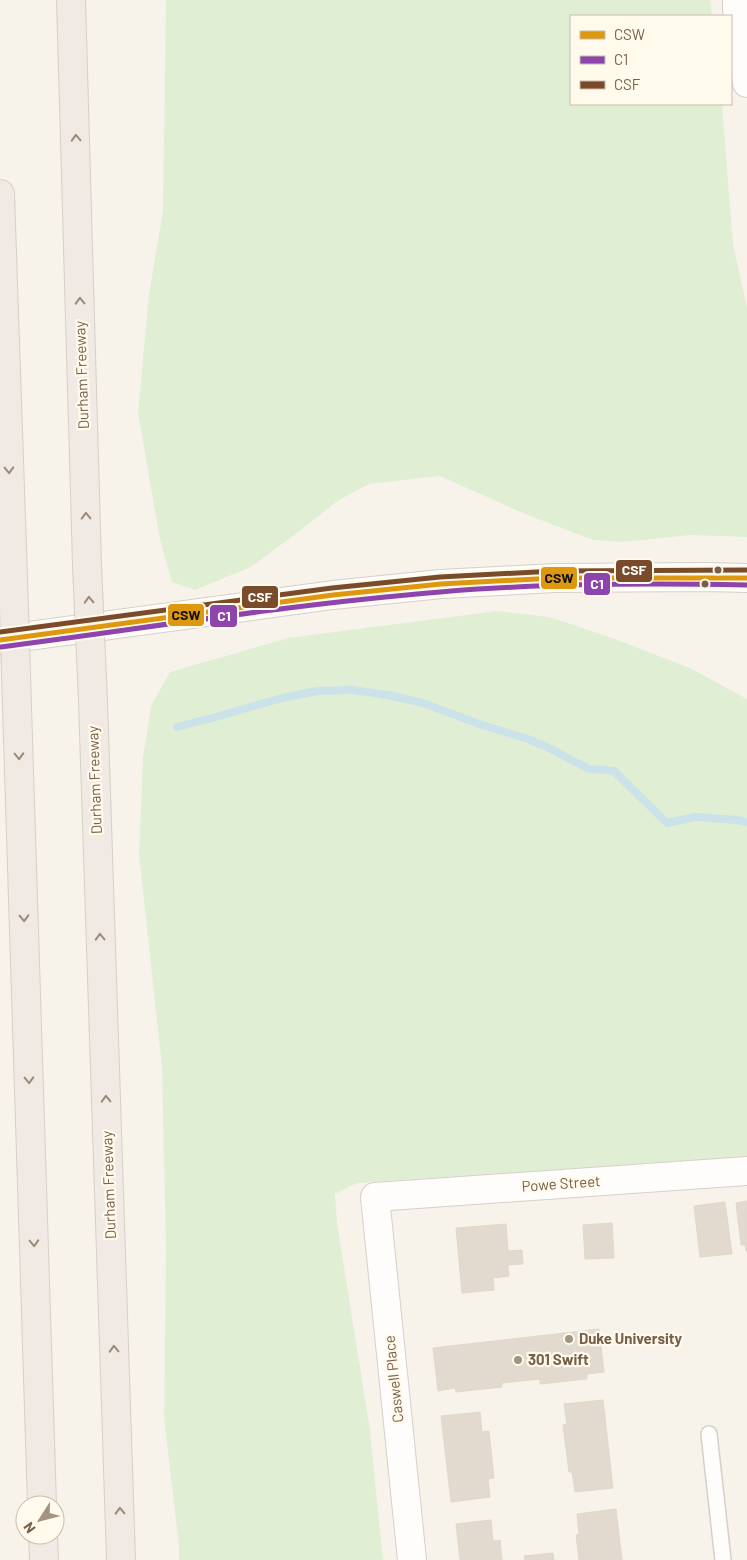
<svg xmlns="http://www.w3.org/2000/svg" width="747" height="1560" font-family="Barlow,sans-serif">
<rect width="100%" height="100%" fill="#f7f3ea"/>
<path fill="#e0efd4" d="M166,0H710L712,16H571V104H722L733,244L747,308V537L691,535L623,542L593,540L525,514L440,476L369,484L339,500L297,533L251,567L195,590L172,582L160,540L138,413L149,294L163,211Z
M497,611L550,617L612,638L690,668L747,699V1157L357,1183L335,1194L337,1223L370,1430L383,1560H179V1545L164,1419L166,1249L162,1067L139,855L143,758L151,706L170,672L288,638Z"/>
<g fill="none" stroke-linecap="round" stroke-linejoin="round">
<path stroke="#cbe2e9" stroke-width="8" d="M177,727L212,718L282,698L317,691L352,690L388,695L423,703L479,724L525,738L547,747L589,769L614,771L667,823L695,817L736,820L747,822"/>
</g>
<path fill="#e2d9cf" stroke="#e0d8cc" d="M747,1201V1251H746L745,1245H741L736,1203Z
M725,1202L732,1254L700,1257L694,1206Z
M612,1223L614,1258L585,1259L583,1225Z
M506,1224L508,1251L522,1250L523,1264L508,1265L509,1276L493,1278L494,1290L462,1293L456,1228Z
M599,1329L604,1372L587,1374V1379L540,1384V1379L502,1383V1387L456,1392L455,1388L438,1391L433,1348Z
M603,1400L613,1488L575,1492L572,1472H569L563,1425L567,1424L564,1404Z
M480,1412L482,1432L489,1431L494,1478L488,1479L490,1497L451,1502L441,1416Z
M616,1509L622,1560H579L576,1535L579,1534L577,1514Z
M491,1520L493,1541L500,1540L502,1560H460L456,1524Z
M553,1553L554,1560H525L524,1556Z"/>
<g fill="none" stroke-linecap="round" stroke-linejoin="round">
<defs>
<path id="lane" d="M709,1434L723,1560"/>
<path id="street" d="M737,0V9L747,83
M0,640L333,595L441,584L555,578L706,577L747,578
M412,1560L375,1197L747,1171"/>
<path id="highway" d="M71,0L87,565
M0,194L14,608
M93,701L121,1560
M17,707L42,1505
M43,1535L44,1560"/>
</defs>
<use href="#lane" stroke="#d6d0c8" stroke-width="18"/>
<use href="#street" stroke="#d6d0c8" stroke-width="30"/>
<use href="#highway" stroke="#d6cfc6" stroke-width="30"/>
<use href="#lane" stroke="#fefdfc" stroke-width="15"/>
<use href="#street" stroke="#fefdfc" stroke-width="28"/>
<use href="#highway" stroke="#f1eae4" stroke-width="28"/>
<defs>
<path id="highway-bridge" d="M87,565L93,701
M14,608L17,707"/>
</defs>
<use href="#highway-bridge" stroke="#d6cfc6" stroke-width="30" stroke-linecap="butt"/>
<use href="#highway-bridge" stroke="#f1eae4" stroke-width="28"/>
<defs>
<path id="bus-1" d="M0,640L333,595L441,584L555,578H747"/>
<path id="bus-2" d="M1,647C147,628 293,604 440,592C542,583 645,583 747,585"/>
<path id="bus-3" d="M0,632L332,588L440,577L555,571L747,570"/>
</defs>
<use href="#bus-1" stroke="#fffaeb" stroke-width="9"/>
<use href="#bus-2" stroke="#fffaeb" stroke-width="9"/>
<use href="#bus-3" stroke="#fffaeb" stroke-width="9"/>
<use href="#bus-1" stroke="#dd980f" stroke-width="5"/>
<use href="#bus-2" stroke="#8e44ad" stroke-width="5"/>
<use href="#bus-3" stroke="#7a4b2a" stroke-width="5"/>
</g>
<defs><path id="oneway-chevron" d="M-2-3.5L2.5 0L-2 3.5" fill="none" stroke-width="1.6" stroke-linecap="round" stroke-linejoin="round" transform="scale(1.25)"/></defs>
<g stroke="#9c8978">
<use href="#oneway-chevron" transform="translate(76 138) rotate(-92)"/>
<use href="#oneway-chevron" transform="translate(80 301) rotate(-92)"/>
<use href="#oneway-chevron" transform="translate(9 470) rotate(88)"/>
<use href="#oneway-chevron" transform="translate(86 516) rotate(-92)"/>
<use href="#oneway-chevron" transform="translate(89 600) rotate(-92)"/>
<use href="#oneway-chevron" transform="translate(19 756) rotate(88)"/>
<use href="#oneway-chevron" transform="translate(24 918) rotate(88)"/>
<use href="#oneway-chevron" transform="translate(100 937) rotate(-92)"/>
<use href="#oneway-chevron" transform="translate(29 1080) rotate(88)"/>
<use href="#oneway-chevron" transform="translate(106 1099) rotate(-92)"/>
<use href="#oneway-chevron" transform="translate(34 1243) rotate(88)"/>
<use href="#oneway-chevron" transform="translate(114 1349) rotate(-92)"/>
<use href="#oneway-chevron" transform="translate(120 1511) rotate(-92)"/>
</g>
<g fill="#775f49" stroke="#fffaeb" stroke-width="2">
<circle cx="718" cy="570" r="4.5"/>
<circle cx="705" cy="584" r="4.5"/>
</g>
<g fill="#a49381" stroke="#fffaeb" stroke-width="2">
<circle cx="569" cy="1339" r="5"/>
<circle cx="518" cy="1360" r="5"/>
</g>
<g text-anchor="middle" stroke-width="4.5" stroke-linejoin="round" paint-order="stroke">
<g font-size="15" fill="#775f49" stroke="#fffaeb">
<text transform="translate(82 375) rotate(-92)" y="5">Durham Freeway</text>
<text transform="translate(95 780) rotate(-92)" y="5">Durham Freeway</text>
<text transform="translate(561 1184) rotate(-4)" y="5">Powe Street</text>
<text transform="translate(109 1185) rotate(-92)" y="5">Durham Freeway</text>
<text transform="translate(394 1379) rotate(-96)" y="5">Caswell Place</text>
</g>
<g font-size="15" font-weight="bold" fill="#775f49" stroke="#fffaeb" text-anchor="start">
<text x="579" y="1344">Duke University</text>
<text x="528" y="1365">301 Swift</text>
</g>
</g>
<g stroke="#fffaeb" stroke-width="2">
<rect x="615" y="559" width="38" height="24" rx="5" fill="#7a4b2a"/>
<rect x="540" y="566" width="38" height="24" rx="5" fill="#dd980f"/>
<rect x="583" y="572" width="28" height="24" rx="5" fill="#8e44ad"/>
<rect x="241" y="585" width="38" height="24" rx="5" fill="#7a4b2a"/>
<rect x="167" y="603" width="38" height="24" rx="5" fill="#dd980f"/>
<rect x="209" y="604" width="29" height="24" rx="5" fill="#8e44ad"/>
</g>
<g font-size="14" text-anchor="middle" font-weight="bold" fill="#fff">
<text x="634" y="575">CSF</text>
<text x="597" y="589">C1</text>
<text x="260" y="602">CSF</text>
<text x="224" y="621">C1</text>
</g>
<g font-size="14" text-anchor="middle" font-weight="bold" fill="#111">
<text x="559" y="583">CSW</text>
<text x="186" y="620">CSW</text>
</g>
<rect x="570" y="15" width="162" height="90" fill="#fffaeb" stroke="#c9bcaa"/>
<rect x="580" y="31" width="25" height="8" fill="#dd980f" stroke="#c9bcaa"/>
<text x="614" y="40" font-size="15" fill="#775f49">CSW</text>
<rect x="580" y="56" width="25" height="8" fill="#8e44ad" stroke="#c9bcaa"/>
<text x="614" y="65" font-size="15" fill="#775f49">C1</text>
<rect x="580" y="81" width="25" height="8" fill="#7a4b2a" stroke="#c9bcaa"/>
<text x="614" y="90" font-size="15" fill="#775f49">CSF</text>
<g transform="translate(40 1520) rotate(234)"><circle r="24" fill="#fffaeb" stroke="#c9bcaa"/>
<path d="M0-4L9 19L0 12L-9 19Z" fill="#a49381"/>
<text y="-8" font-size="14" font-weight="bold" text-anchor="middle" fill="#775f49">N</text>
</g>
</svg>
